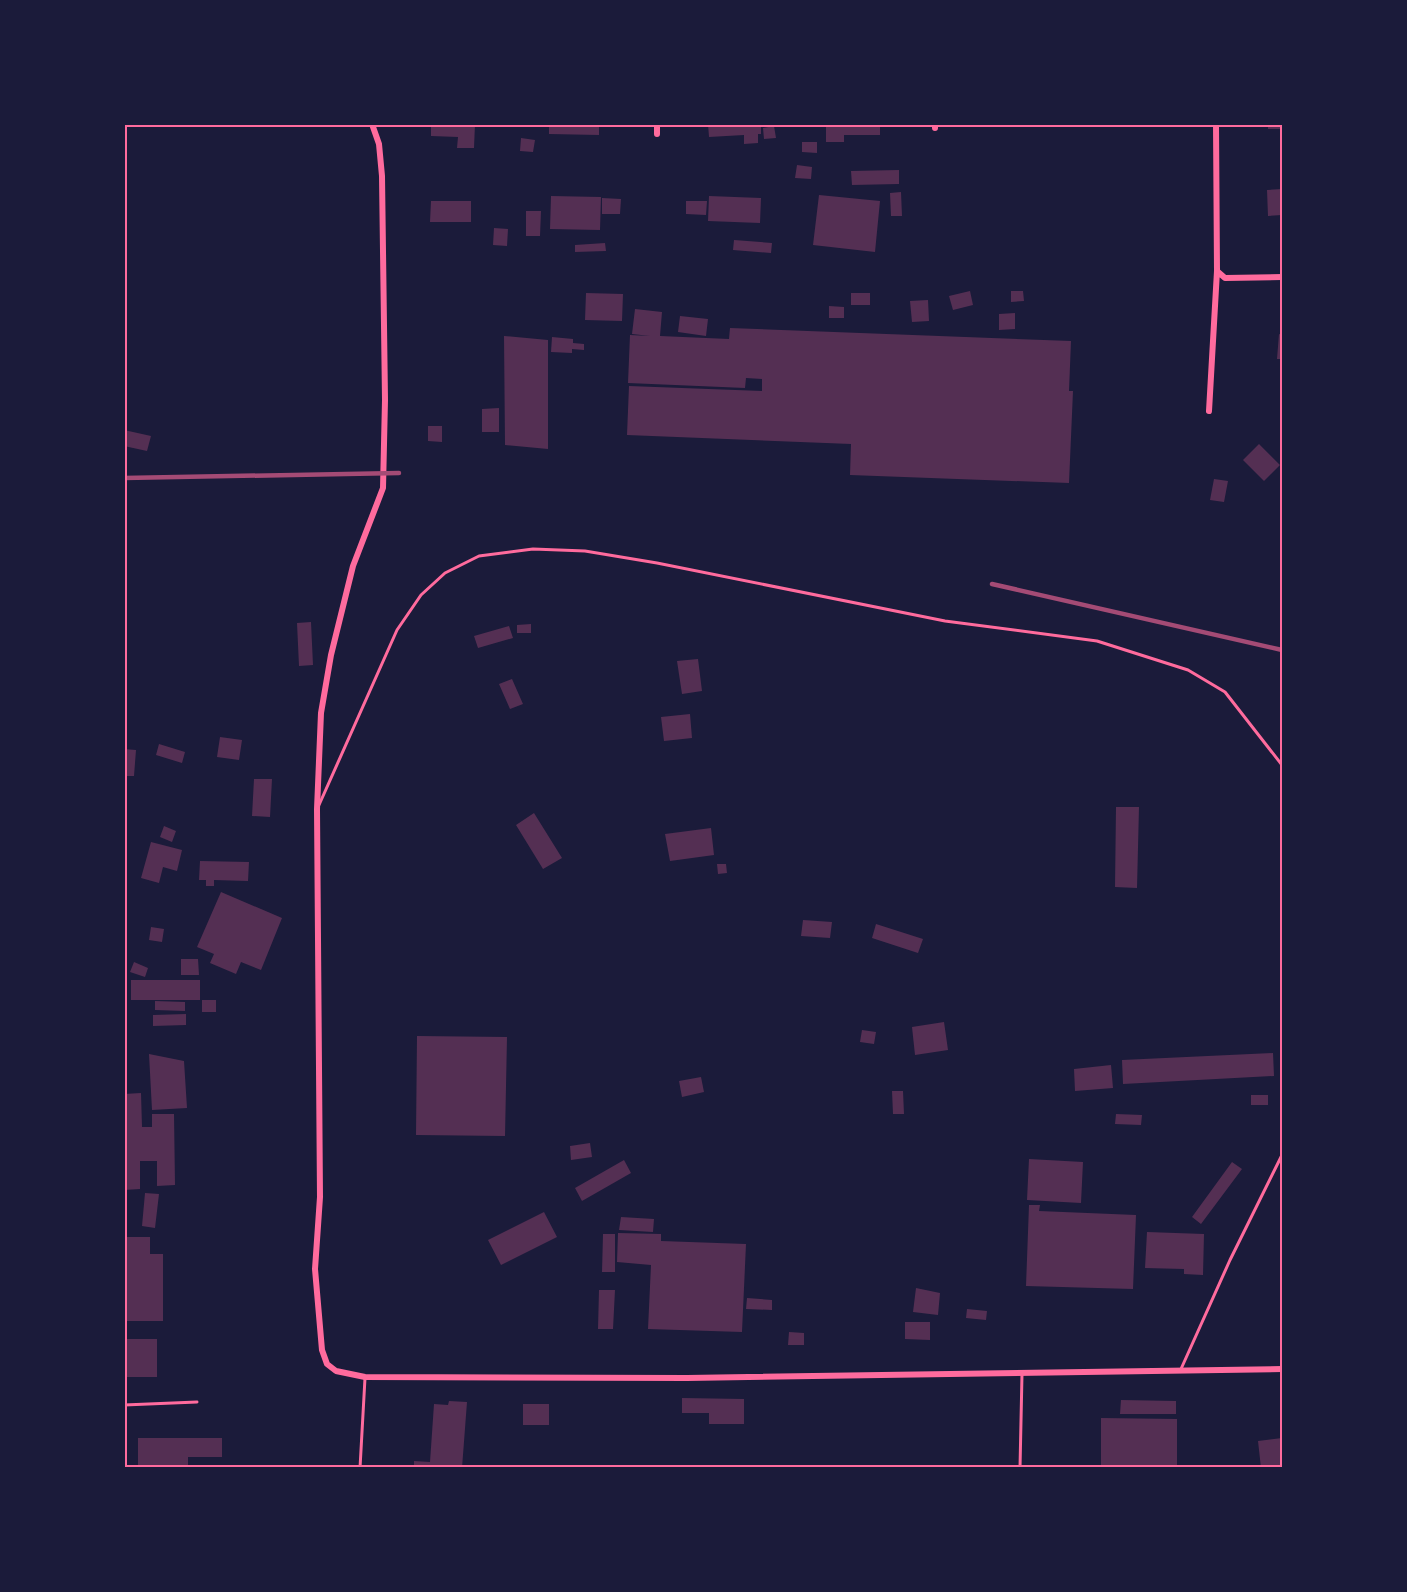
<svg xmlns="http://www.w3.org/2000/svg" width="1407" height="1592" font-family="'Source Serif 4',serif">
<rect width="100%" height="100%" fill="#1b1b3a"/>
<path fill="#542f53" d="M431,124H475L474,148H457L458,137L431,136Z
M549,124H599V135L549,134Z
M708,124H761V134H758V143L744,144V135L709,137Z
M826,124H880V135H844V142H826Z
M1268,124H1282V129H1268Z
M774,126L776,138L764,139L763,128Z
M521,138L535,140L533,152L520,151Z
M802,142H817V153L802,152Z
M797,165L812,167L811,179L795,178Z
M899,170V184L852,185L851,171Z
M1282,189V215L1268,216L1267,190Z
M901,192L902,216H891L890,193Z
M819,195L880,201L875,252L813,245Z
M551,196L601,197L600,230L550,229Z
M709,196L761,198L760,223L708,221Z
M602,198L621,199L620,214H602Z
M431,201H471V222H430Z
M686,201H707L706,215L686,214Z
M526,211H541L540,236H526Z
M494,228L508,229L507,246L493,245Z
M734,240L772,243L771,253L733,250Z
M605,243L606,251L575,252V245Z
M970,291L973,305L953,310L949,296Z
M1011,291H1023L1024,301L1011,302Z
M586,293L623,294L622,321L585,320Z
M851,293H870V305H851Z
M928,300L929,321L912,322L910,301Z
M829,306L844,307V318H829Z
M635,309L662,312L660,336L729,339L730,328L1071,341L1069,391H1073L1069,483L850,475L851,444L627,435L629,386L762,391V379L746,378L745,388L628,383L630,335L650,336L632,334Z
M1015,313V329L999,330V314Z
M680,316L708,319L706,336L678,332Z
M1279,334L1282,335V359H1277Z
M504,336L548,340V449L505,445Z
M552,337L573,339V343L584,344V350L572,349V353L551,352Z
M499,408V432H482V409Z
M428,426H442V442L428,441Z
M124,430L151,436L147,451L124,446Z
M1259,444L1280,465L1264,481L1243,460Z
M1214,479L1228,481L1224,502L1210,500Z
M311,622L313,665L299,666L297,623Z
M531,624V633H517V625Z
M509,626L513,638L478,648L474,636Z
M698,659L702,691L682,694L677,661Z
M512,679L523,704L510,709L499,684Z
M690,714L692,738L664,741L661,717Z
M220,737L242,740L239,760L217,757Z
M159,744L185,752L182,763L156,755Z
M124,749L136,750L134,776H124Z
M254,779H272L270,817L252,816Z
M1116,807H1139L1137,888L1115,887Z
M534,813L562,858L543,869L516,825Z
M164,826L176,831L172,842L160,837Z
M711,828L714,855L670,861L665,834Z
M151,842L182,850L177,871L163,867L159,883L141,878Z
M200,861L249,862L248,881L214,880V886H206V880H199Z
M717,864H726L727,873L718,874Z
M221,892L282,918L261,970L241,962L236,974L210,963L214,954L197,947Z
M803,920L832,922L830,938L801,936Z
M876,924L923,939L918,953L872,938Z
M151,927L164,929L162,942L149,940Z
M181,959H198L199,975H181Z
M134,962L148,968L145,977L130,972Z
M131,980H200V1000H131Z
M202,1000H216V1012H202Z
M155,1001L185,1002V1011L155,1010Z
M186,1014V1025L153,1026V1015Z
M944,1022L948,1050L915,1055L912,1027Z
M862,1030L876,1032L874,1044L860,1042Z
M417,1036L507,1037L505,1136L416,1135Z
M1273,1053L1274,1076L1123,1084L1122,1060Z
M149,1054L184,1061L187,1108L152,1110Z
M1111,1065L1113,1088L1075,1091L1074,1069Z
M701,1077L704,1092L682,1097L679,1081Z
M892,1091H903L904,1114H893Z
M141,1093L142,1127H152V1114H174L175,1185L157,1186V1161H140V1189L124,1190V1094Z
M1251,1095H1268V1105H1251Z
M1116,1114L1142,1115L1141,1125L1115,1124Z
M590,1143L592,1157L571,1160L570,1146Z
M1029,1159L1083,1162L1081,1203L1027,1200Z
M624,1160L631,1173L582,1201L575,1188Z
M1232,1162L1242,1169L1201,1224L1192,1217Z
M145,1193L159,1194L155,1228L142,1226Z
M1029,1205H1040L1039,1211L1136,1215L1133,1289L1026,1286Z
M544,1212L557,1237L501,1265L488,1240Z
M621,1217L654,1219L653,1232L619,1230Z
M1147,1232L1204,1234L1203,1275L1184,1274V1269L1145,1268Z
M618,1233L661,1234V1241L746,1244L742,1332L648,1329L651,1265L617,1262Z
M603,1234H615V1272H602Z
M124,1237H150V1254H163V1321H124Z
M916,1288L940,1293L938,1315L913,1312Z
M599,1290H615L613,1329H598Z
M747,1298L772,1300V1310L746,1309Z
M967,1309L987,1311L986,1320L966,1318Z
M905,1322H930V1340L905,1339Z
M789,1332L804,1333V1345H788Z
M127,1339H157V1377H127Z
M682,1398L744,1399V1424H709V1413H682Z
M1121,1400L1176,1401V1414H1120Z
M449,1401L467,1402L462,1468H414V1461L430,1462L434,1404L448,1405Z
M523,1404H549V1425H523Z
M1101,1418L1177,1419V1468H1101Z
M138,1438H222V1457H188V1468H138Z
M1282,1438V1468H1261L1258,1441Z"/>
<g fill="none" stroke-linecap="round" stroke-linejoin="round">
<path stroke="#ff6b9d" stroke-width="3" d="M319,805L397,630L421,595L445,573L479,556L533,549L585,551L657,563L945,621L1097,641L1188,670L1225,692L1282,765
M1181,1369L1230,1260L1282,1155
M124,1405L197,1402
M360,1468L365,1378
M1020,1468L1022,1374"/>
<path stroke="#ff6b9d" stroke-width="6" d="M372,124L379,144L382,176L385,400L383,488L353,566L331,655L321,713L317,809L320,1197L315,1269L322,1350L327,1364L336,1371L365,1377L687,1378L1282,1369
M657,124V134
M935,124V128
M1216,124L1217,271L1225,278L1282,277
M1209,411L1217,271"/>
<path stroke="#a44b75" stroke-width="4.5" d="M124,478L399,473
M992,584L1282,650"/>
</g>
<rect width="1407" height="1592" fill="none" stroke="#1b1b3a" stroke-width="252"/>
<rect x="126" y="126" width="1155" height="1340" fill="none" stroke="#ff6b9d" stroke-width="2"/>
</svg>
